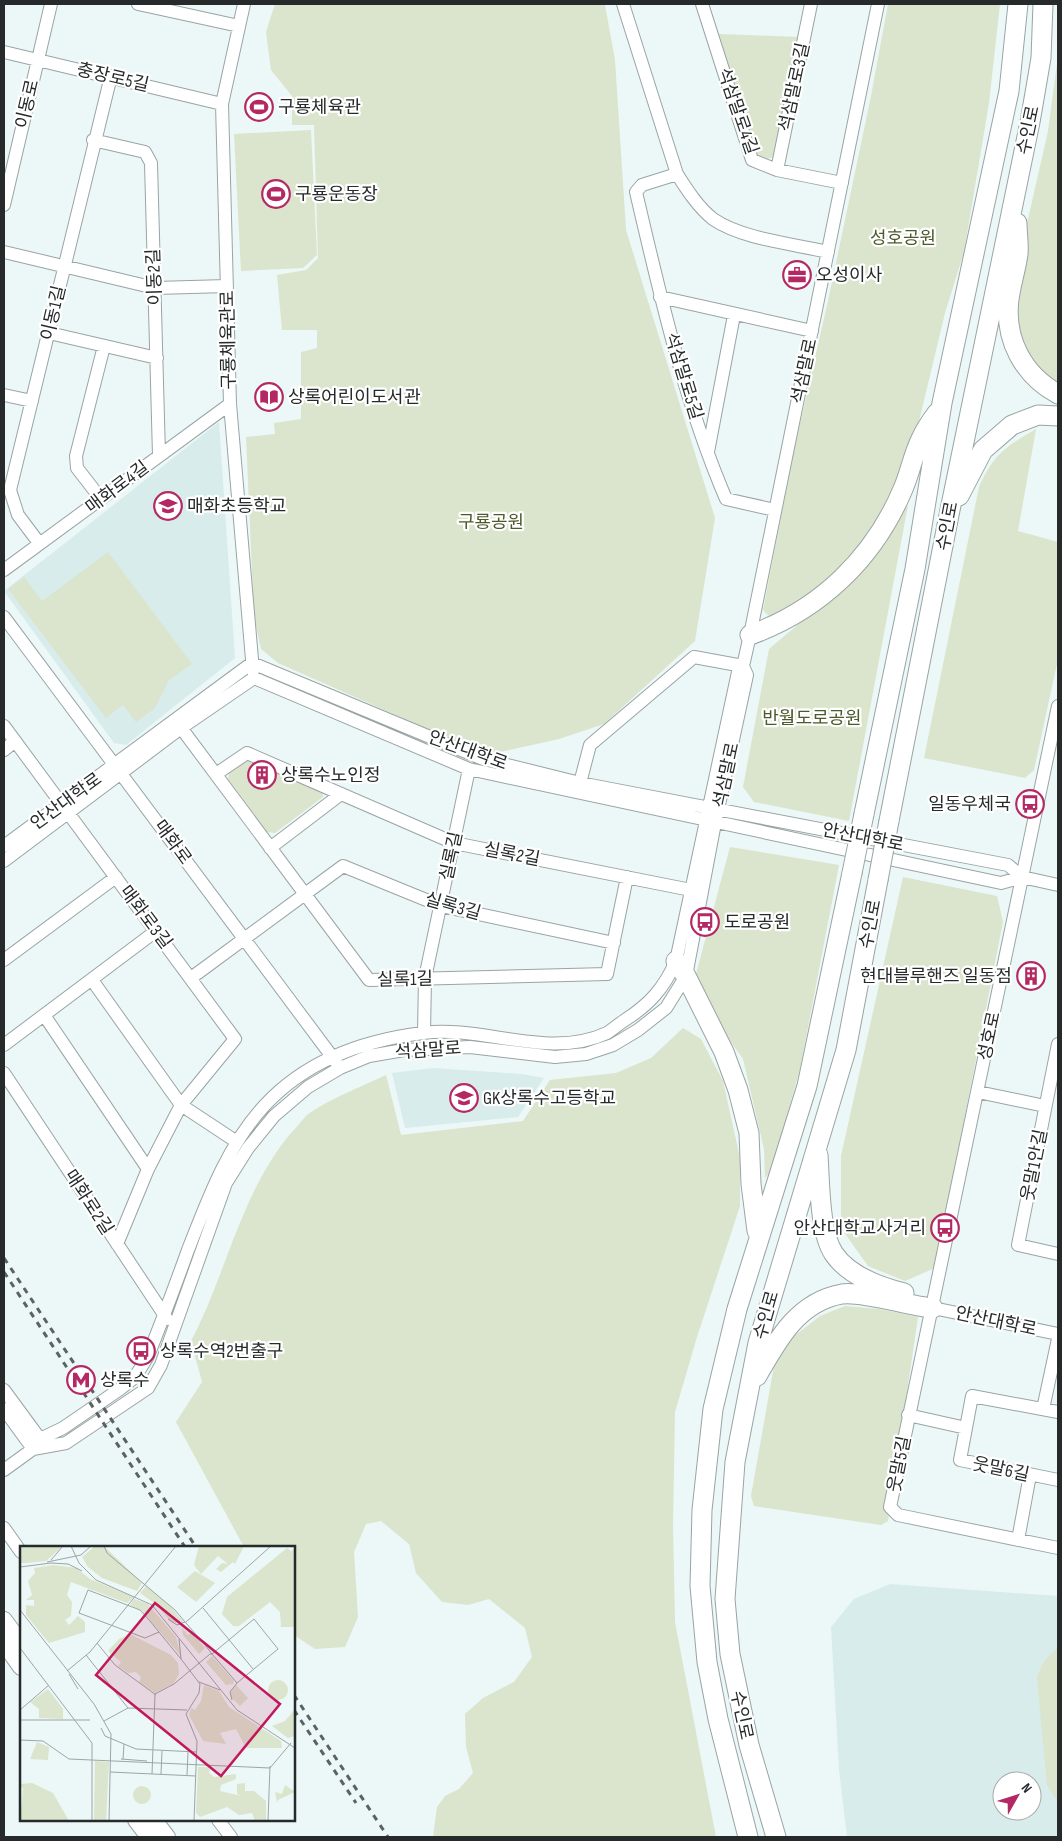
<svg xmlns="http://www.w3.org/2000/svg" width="1062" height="1841" font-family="'Sofia Sans Condensed','Noto Sans KR',sans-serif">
<rect width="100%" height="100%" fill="#ecf7f7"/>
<path fill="#d7eceb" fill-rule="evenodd" d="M219,422L235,658L126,745L114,743L4,591Z
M433,1068L522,1074L544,1078L518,1117L405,1128L392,1073Z
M890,1584L1058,1596V1837H847L839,1770L831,1627L854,1599ZM1002,1781H1032V1811H1002Z"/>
<path fill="#dbe4cc" d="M275,4L605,5L615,60L626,230L715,518L695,641L604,724L559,739L486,755L278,663L261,649L254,617L246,437L275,434L274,423L301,419V352L317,348V330H282L277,275L306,270L318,258L314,125H292V96L271,70L266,32Z
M888,4H1000L989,103L964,252L945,313L915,438L876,529L834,582L774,621L763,610L794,450L828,301L871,96Z
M719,34L800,37L773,157L764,160L757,156Z
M1058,56V390L1050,385L1015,337L1021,250L1048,131Z
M311,130L317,255L303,268L241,271L234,134Z
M1036,429L1018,531L1058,542V659L1034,770L1025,778L924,758L979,487C994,454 1005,447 1036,429Z
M908,505L849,821L754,802L743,787L769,649L853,578Z
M108,552L192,664L169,680L155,708L136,722L123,705L106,718L8,589L24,577L42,601Z
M245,759L323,792V797L275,833L267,832L228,779L229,771Z
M730,847L839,865L800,1069L771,1171L765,1178L764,1149L743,1059L702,1001L696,974Z
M903,877L997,896L1003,922L935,1268L905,1281L868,1266L841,1228V1156Z
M683,1028L701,1039L723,1081L740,1158V1206L697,1337L675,1412L673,1525L675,1622L716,1837H433L437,1807L445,1796L459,1789L473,1773L466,1747L465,1714L483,1698L514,1682L532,1657L525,1628L489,1599L468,1605L442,1602L416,1573L409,1544L381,1521L366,1524L354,1552L358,1617L345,1647L315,1649L294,1635V1547H244L176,1422L202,1382L191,1341C227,1273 241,1191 292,1132C297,1127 302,1120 307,1115C327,1100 363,1086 386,1075L401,1135L523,1121L550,1080L616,1073L651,1058Z
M845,1306L879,1309L918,1317L888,1521L881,1525L754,1506L751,1496L775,1360L793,1337L820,1316Z
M1058,1648V1803L1047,1785L1037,1678C1041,1664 1046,1657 1058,1648Z"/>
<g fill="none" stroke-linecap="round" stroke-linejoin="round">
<defs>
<path id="minor" d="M138,4L239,26
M244,4L222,104L230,404L253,671
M623,4L677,174C687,190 698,207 713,219C742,239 794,244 828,252
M702,4L752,160L777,170L842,183
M4,52L222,104
M93,140L145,152L151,163L159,455
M777,170L811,4
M677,174L642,185L636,192C660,295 684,401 726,499L775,510
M4,205L51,4
M4,252L155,288L227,286
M660,297L812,331
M49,333L157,358
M4,395L32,401
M708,452L734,315
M101,499L77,468L76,456L104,346
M39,543L18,515L10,490L111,76
M4,570L230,404
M4,617L336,1062
M1058,706L890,1507L898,1515L1058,1548
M176,721L369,980L607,974L627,877
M4,726L235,1039L181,1105L148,1169L117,1244
M4,750L15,741
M216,774L247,753L454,843L691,890
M580,783L590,745L694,657L743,666
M4,846L252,663L483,759L580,783L1008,865L1022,877
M270,848L341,794
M4,861L181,728L254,678L469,769L1001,883L1022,877L1058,885
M4,960L116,877
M191,978L343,866L441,906L614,943
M92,980L181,1105L237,1142
M44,1015L148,1169
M424,1033L425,978L469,769
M1058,1044L1018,1245L1058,1254
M4,1045L156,931
M4,1073L167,1319
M978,1092L1045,1106
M933,1308L1058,1334
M4,1390L40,1439
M4,1409L33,1449L66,1443L148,1388L161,1365L226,1183L248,1148L274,1116L308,1087L340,1068L369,1056L404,1050L470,1047L555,1057L586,1054L613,1045L638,1030L666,1008L686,976L715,823L747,675L743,666
M1043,1409L1058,1339
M1058,1412L972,1396L960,1460L1058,1480
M908,1415L966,1428
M4,1470L33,1449L40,1439L63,1428L120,1389L135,1377L148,1356C162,1321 175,1286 188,1250C208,1199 227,1146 265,1105C307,1060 365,1040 423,1033C483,1025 549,1060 607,1033C613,1029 619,1024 625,1020C650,1004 664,988 676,961L738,672L743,666L750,635L878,4
M4,1528L21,1552
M1018,1540L1030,1475
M218,1820L231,1837"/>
<path id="major" d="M4,1620L21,1643
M4,1643L21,1667
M136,1820L149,1837
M154,1820L167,1837"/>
<path id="highway" d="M1017,223C1017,233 1019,244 1018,254C1016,269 1011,284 1009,299C1004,339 1023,375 1058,394
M959,496L983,450L1012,425L1038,415L1058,416
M750,635C820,610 874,558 903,489C910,473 913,455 921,439C925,430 931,421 937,413
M864,814L915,569L942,403L1009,91L1018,4
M889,821L950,510L1030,122L1041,58L1043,4
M676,961L686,976L724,1052L738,1090L749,1133L751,1184L757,1231
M818,1155C820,1182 819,1232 834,1254C849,1276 880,1287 904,1293
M757,1376C777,1341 797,1302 842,1294C863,1291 909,1306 933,1308
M748,1837L718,1719L707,1662L700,1586L702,1510L713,1409L737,1309L807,1086L852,873
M776,1837L749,1745L730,1654L725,1599L735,1462L758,1343L846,1050L878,880"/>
</defs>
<use href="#minor" stroke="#9aa4a4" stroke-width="14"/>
<use href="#major" stroke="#9aa4a4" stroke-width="18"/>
<use href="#highway" stroke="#9aa4a4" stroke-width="21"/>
<use href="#minor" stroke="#fff" stroke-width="12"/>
<use href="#major" stroke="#fff" stroke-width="16"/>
<use href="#highway" stroke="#fff" stroke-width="19"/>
<path stroke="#5c6262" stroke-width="3" stroke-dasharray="6 6" stroke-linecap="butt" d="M4,1258L196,1547
M4,1272L185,1547
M294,1695L388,1837
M294,1710L356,1803"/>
<defs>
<path id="highway-bridge" d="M852,873L864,814
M878,880L889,821"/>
</defs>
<use href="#highway-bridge" stroke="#9aa4a4" stroke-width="21" stroke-linecap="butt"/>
<use href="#highway-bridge" stroke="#fff" stroke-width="19"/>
</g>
<defs>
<symbol id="stadium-ring" viewBox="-11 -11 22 22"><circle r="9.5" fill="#fff" stroke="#b42963" stroke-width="1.5"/><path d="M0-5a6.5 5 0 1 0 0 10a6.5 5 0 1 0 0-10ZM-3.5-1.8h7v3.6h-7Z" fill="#b42963"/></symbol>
<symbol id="office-ring" viewBox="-11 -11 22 22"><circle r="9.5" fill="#fff" stroke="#b42963" stroke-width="1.5"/><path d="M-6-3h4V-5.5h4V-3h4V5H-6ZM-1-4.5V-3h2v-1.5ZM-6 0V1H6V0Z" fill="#b42963"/></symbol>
<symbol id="library-ring" viewBox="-11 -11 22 22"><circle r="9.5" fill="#fff" stroke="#b42963" stroke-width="1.5"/><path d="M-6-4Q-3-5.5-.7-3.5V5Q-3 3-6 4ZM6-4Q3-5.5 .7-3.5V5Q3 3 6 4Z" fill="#b42963"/></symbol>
<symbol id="school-ring" viewBox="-11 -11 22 22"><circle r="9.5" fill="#fff" stroke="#b42963" stroke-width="1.5"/><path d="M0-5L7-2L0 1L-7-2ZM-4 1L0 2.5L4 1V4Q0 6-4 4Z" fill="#b42963"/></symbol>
<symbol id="building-ring" viewBox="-11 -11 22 22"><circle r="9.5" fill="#fff" stroke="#b42963" stroke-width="1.5"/><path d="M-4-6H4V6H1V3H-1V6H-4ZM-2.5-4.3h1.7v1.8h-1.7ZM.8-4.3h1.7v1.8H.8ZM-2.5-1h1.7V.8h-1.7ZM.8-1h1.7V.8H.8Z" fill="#b42963"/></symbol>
<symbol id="bus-ring" viewBox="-11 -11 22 22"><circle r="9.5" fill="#fff" stroke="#b42963" stroke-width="1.5"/><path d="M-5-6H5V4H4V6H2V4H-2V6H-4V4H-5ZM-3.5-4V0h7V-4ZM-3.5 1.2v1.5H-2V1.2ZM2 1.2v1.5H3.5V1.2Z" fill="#b42963"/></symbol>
<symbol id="metro-ring" viewBox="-11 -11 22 22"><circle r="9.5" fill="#fff" stroke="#b42963" stroke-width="1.5"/><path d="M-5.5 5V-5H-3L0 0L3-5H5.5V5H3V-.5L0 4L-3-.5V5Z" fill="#b42963"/></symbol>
</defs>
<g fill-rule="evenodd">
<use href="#stadium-ring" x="243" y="91" width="32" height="32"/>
<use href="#stadium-ring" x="260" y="178" width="32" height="32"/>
<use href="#office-ring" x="781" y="259" width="32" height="32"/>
<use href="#library-ring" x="253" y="381" width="32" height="32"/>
<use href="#school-ring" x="152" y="490" width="32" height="32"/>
<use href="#building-ring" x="246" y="759" width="32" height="32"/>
<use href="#bus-ring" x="1014" y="788" width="32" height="32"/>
<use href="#bus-ring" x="689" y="906" width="32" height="32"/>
<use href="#building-ring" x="1015" y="960" width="32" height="32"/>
<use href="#school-ring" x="448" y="1082" width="32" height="32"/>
<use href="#bus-ring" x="929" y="1212" width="32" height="32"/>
<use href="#bus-ring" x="125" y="1335" width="32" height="32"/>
<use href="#metro-ring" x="65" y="1364" width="32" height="32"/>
</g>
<g text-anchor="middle" stroke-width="4.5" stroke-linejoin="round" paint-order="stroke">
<g font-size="18" fill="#262a2a" stroke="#fff">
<text transform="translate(113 77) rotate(13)" y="6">충장로5길</text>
<text transform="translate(794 87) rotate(-78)" y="6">석삼말로3길</text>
<text transform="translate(27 104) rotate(-77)" y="6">이동로</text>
<text transform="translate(738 111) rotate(71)" y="6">석삼말로4길</text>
<text transform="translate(1028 130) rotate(-78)" y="6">수인로</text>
<text transform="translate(154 277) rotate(-92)" y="6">이동2길</text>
<text transform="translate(53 313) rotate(-77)" y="6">이동1길</text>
<text transform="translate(228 340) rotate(-91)" y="6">구룡체육관로</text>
<text transform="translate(804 371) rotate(-78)" y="6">석삼말로</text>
<text transform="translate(684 376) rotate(73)" y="6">석삼말로5길</text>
<text transform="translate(117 487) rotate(-37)" y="6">매화로4길</text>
<text transform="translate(947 526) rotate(-79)" y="6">수인로</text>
<text transform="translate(468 750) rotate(20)" y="6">안산대학로</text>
<text transform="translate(726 775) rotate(-78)" y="6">석삼말로</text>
<text transform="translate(66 801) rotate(-36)" y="6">안산대학로</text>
<text transform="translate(863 837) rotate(11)" y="6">안산대학로</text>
<text transform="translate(173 842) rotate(54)" y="6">매화로</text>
<text transform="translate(512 854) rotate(11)" y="6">실록2길</text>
<text transform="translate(451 856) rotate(-78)" y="6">실록길</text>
<text transform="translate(453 906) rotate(16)" y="6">실록3길</text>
<text transform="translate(146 917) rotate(53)" y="6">매화로3길</text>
<text transform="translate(870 924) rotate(-79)" y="6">수인로</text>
<text transform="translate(405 979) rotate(-1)" y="6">실록1길</text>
<text transform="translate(989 1036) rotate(-78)" y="6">성호로</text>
<text transform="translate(428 1050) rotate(-4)" y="6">석삼말로</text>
<text transform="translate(1034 1165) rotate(-79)" y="6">웃말1안길</text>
<text transform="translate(89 1202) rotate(57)" y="6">매화로2길</text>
<text transform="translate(766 1315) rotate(-74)" y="6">수인로</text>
<text transform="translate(996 1321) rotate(12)" y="6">안산대학로</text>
<text transform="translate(899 1464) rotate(-79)" y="6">웃말5길</text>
<text transform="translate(1001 1469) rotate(12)" y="6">웃말6길</text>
<text transform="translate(742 1715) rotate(78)" y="6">수인로</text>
</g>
<g font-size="18" fill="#262a2a" stroke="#fff" text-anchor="start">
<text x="278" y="113">구룡체육관</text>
<text x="295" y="200">구룡운동장</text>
<text x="816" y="281">오성이사</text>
<text x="288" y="403">상록어린이도서관</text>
<text x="187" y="512">매화초등학교</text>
<text x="281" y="781">상록수노인정</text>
<text x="1011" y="810" text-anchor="end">일동우체국</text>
<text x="724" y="928">도로공원</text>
<text x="1012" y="982" text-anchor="end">현대블루핸즈 일동점</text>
<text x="483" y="1104">GK상록수고등학교</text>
<text x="926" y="1234" text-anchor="end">안산대학교사거리</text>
<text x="160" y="1357">상록수역2번출구</text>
<text x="100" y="1386">상록수</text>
</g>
<g font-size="18" fill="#4c5b2c" stroke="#fff">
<text x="903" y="244">성호공원</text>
<text x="491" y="528">구룡공원</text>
<text x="812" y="724">반월도로공원</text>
</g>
</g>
<g transform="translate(20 1546)">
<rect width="275" height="275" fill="#ecf7f7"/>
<path d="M0,0H43L26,15L6,17H0ZM75,0H84L122,37L117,45L82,32L68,21L62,11ZM179,0H224L215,18L213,16L201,26L196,23L202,17L208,18L198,10L181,28L174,19ZM267,2L271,5L275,3V81H261L260,66L250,56L219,80H213L202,68L207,51ZM34,19L56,22L70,33L114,51L107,57L51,36L47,49L52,56L51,70L45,74L49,79L58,70L65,76V86L29,97L6,69V59L14,60V54H6L12,49L8,35L15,27L14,22ZM175,25L195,37L176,56L157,41ZM126,40L150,60L164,76L152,77L137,59L120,47ZM114,53L128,58L156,91L161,110L122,65L110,59ZM162,82L168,89L172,86L185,102L179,108L163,89ZM110,88L151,109L158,117L159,128L154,137L135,147L119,136L121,131L116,126L108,127L98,120L101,116L88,105L99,93ZM192,110L214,135L213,138L206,139L186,116ZM248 144a10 10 0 1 1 20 0a10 10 0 1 1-20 0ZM184,139L199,145L209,161L261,195L262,202H226L216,183L200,187L206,198L183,195L169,169L171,162L175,164L181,155ZM216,139L228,152L220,160L211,151V146ZM28,143L43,163V173L19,172V163L10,156ZM275,163V190L268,192L252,180L265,175ZM17,196L29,201L28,214L10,213ZM75,215L89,216L86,275H74ZM178,221H190L189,227L194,231L216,228V233L201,239L200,245L222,250L217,248V238L225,237V245H234L246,255V275H235L232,267L219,269L207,261L180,271L176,267ZM12,237L33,247L49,275H0L3,243L0,238ZM265,239L275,246L258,254L257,257L255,246L262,248ZM113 249a9 9 0 1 1 18 0a9 9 0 1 1-18 0Z" fill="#dbe4cc"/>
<path fill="none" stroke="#9da5a5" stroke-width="1" d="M51,0L59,17L76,34L132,59L217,164L275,202M84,0L87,7L155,64L166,77L185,99L192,108L217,137L258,103L234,73L192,108H190L154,138L135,148L132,228M31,14L43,0M27,16L61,9L71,0M31,17L48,18L62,25M0,21L31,17M183,62L233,123M0,64L74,158L91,188L89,275M148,73L157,79L165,76M166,76L251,0M139,86L125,92L59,67L68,44L120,64L130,75L161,113L180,138L179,147L166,168L177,195L174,275M159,93L161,113M77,97L95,119L136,149M0,102L72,197V275M66,109L108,162M47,125L70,106L156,0M49,128L58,143M179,136L200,144M212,154L210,146L217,137M0,164L29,139M0,174H70M84,175L108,162L167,164M81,182L85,190L116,203L177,206M0,194L23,195L49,213L250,222L271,197M101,213L127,215M103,213L104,198M90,226L176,230M141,228L142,205M167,229L168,206M248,275L250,220"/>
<path fill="#c2185b" fill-opacity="0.15" stroke="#c2185b" stroke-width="2.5" d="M135,57L260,158L201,230L76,129Z"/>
<rect width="275" height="275" fill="none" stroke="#262a2a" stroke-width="2.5"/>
</g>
<rect width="1062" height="1841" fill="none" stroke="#262a2a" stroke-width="10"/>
<g transform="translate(1017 1796) rotate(51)"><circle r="24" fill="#ffffff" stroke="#a8aaaa"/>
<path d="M0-4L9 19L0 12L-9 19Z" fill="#b42963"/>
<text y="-8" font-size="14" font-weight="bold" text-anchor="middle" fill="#262a2a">N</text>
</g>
</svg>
